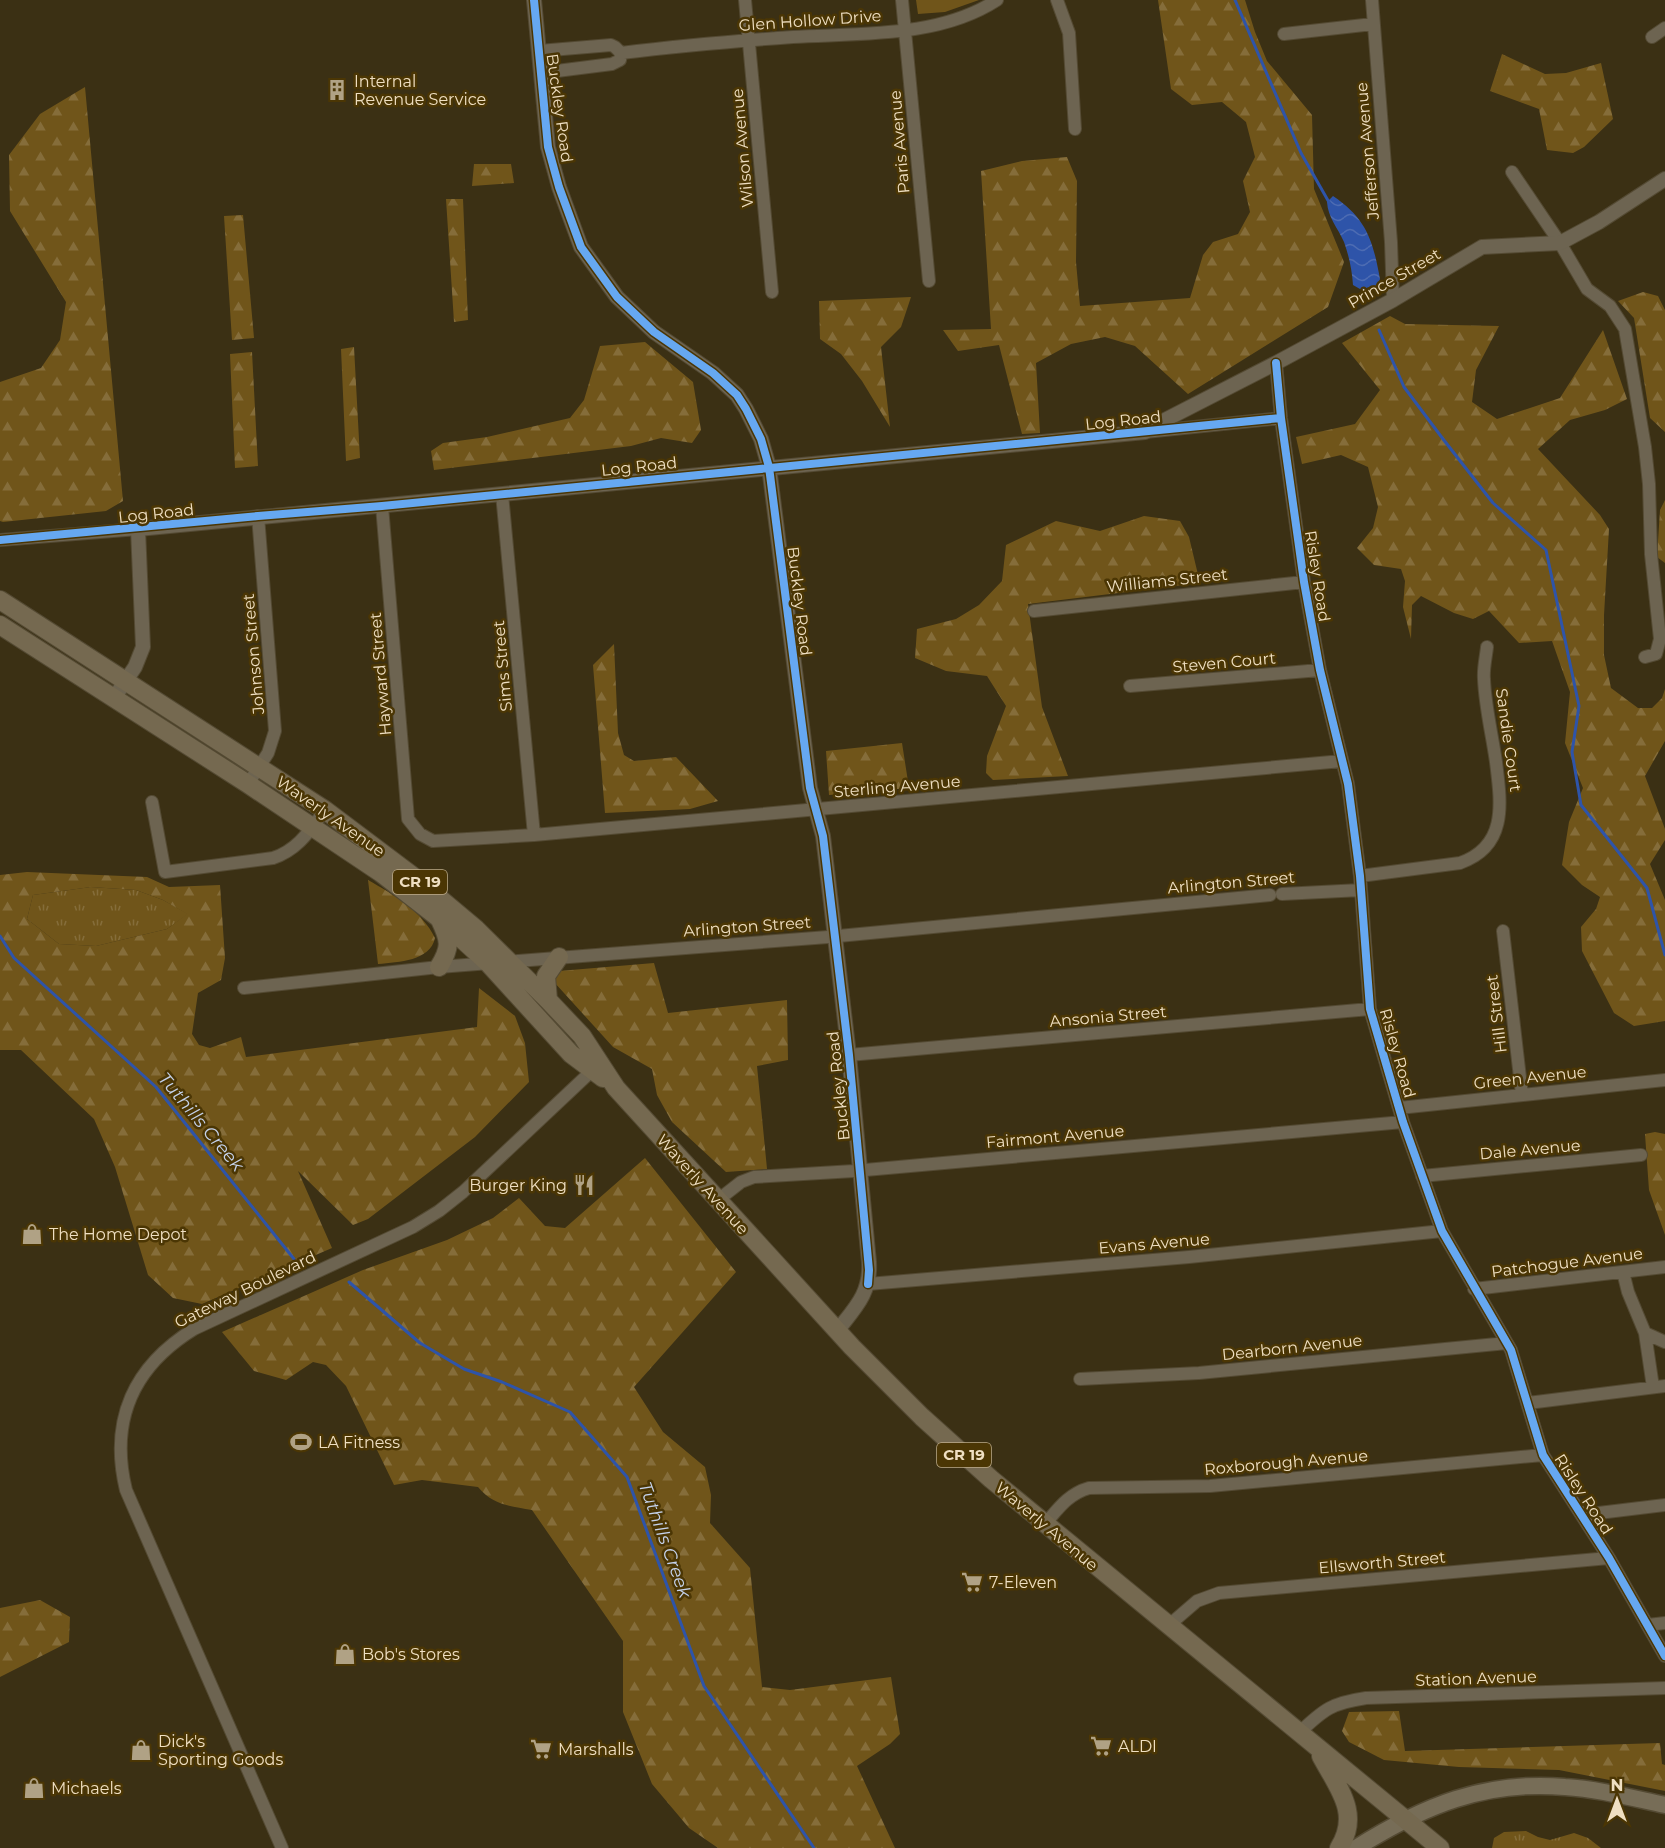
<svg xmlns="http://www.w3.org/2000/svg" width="1665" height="1848" font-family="Montserrat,sans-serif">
<defs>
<pattern id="grass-tufts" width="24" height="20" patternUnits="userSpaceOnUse" patternTransform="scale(1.5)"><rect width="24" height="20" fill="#70551a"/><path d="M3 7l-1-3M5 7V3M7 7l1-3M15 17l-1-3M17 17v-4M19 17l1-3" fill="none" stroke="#856d3a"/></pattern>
<pattern id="forest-firs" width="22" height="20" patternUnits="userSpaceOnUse" patternTransform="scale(1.5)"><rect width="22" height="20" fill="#70551a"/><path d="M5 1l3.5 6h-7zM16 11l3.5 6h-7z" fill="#856d3a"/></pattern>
<pattern id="water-waves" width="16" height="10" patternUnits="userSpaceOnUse" patternTransform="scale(1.5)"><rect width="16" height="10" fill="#2e54a9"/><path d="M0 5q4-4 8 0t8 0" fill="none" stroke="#4d6cb3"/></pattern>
</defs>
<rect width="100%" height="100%" fill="#3b3014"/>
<path fill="url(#grass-tufts)" d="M91,887L136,890L163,900L188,914L167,929L96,946L59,944L27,919L33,895Z
M1526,1831L1538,1837L1550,1840L1574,1833L1588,1838L1601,1848H1492L1494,1838L1504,1832Z"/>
<path fill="url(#forest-firs)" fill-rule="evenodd" d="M1158,0H1245L1255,32L1267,61L1312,115L1314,189L1344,262L1328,307L1188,394L1135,346L1105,337L1071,344L1036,363L1040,433L1022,434L999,345L958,351L943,330L991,329L981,171L1022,161L1067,157L1077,181L1076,262L1080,306L1190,298L1203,255L1213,242L1238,234L1250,212L1243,181L1255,157L1246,122L1222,102L1192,105L1171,89Z
M1502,54L1545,74L1566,73L1601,63L1613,119L1584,147L1573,153L1547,150L1539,109L1490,91Z
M85,87L123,501L106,511L3,522L0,521V382L41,368L60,340L66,302L10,211L9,155L40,114Z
M474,164H511L514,183L472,186Z
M446,199H463L468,320L454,322Z
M243,215L254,338L232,340L224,216Z
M1643,292L1658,296L1665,310V432L1650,418L1634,318L1618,301Z
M911,297L901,327L881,347L890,427L862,381L841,354L820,339L819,301Z
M1390,316L1405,324L1499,326L1476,370L1472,402L1497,419L1560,398L1603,330L1627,399L1605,410L1570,420L1538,449L1600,515L1609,529L1604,615V655L1611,688L1638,708H1652L1662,698L1665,689V741L1645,776L1665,829V840L1650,864L1665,900V1021L1634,1026L1614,1013L1582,951L1581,927L1596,909L1600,897L1582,885L1562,865L1569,822L1583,788L1565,743L1570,692L1552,641L1519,643L1489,611L1473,619L1454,613L1421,596L1412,605L1411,639L1403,607L1405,581L1401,569L1374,565L1357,548L1373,528L1378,507L1368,467L1341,455L1302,464L1296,437L1355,424L1380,390L1342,343Z
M645,342L693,382L701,430L692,443L661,438L631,446L434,470L431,451L443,443L487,437L570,418L584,400L600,346Z
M354,347L360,458L346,461L341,349Z
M252,352L258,466L235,468L230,354Z
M1665,500V563L1657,557L1660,510Z
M1144,516L1180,521L1189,537L1200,583L1028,604L1042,707L1068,776L993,780L986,773L987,756L1006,706L987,676L946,671L915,658L917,629L956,619L979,605L1002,581L1006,545L1056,521L1100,531Z
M614,644L618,733L624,755L634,761L676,757L718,801L690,809L605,813L593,665Z
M902,743L909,788L829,795L826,751Z
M27,872L147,877L169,887L220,885L225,958L221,980L198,993L192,1034L199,1045L210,1048L241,1037L246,1057L477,1027L479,988L515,1016L525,1043L529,1082L475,1137L368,1219L353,1225L298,1171L332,1248L202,1304L173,1298L148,1275L115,1167L94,1119L21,1050H0V875ZM91,887L136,890L163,900L187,914L167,929L96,946L59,944L27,919L33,895Z
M368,880C394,895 422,911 435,938C430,961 399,962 378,964Z
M654,963L668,1013L787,1000L788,1060L757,1066L767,1169L726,1172L672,1122L657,1095L652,1069L613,1047L554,982L559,971Z
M1655,1132L1665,1134V1235L1649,1190L1645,1134Z
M645,1158L736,1272L634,1387L663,1432L705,1467L711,1495L710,1523L750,1568L762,1687L790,1690L891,1677L900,1734L890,1744L857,1766L895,1848H718L689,1828L652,1784L623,1712V1641L532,1510C509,1506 493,1505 478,1487L422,1480L394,1485L346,1386L326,1365L313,1362L286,1380L254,1371L222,1332L363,1270L447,1240L493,1218L519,1198L545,1226L565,1228Z
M40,1600L70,1617L69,1642L0,1677V1608Z
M1399,1711L1405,1751L1660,1743L1662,1764L1665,1765V1791L1559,1770L1459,1767L1384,1760L1349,1742L1342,1731L1349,1712Z"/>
<path fill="#70551a" d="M916,0H979L945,12L918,14Z"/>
<path fill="url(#water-waves)" d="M1333,196C1367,219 1373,241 1380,279L1377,286L1360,289L1353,285C1352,270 1349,256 1344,242C1338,228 1328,218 1327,202Z"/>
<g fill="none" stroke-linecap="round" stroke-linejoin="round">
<path stroke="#2e54a9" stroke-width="3" d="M1235,0L1301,153L1330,204
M1379,330L1404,387L1443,439L1493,503L1546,550L1579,706L1572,752L1581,805L1647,888L1665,955
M0,936L14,958L156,1087L294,1259
M349,1282L420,1343L464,1369L502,1382L570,1412L627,1477L704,1686L814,1848"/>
<defs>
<path id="minor" d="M745,0L772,292
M902,0L929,281
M1057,0L1069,33L1075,129
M1372,0L1391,242L1393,300
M1284,34L1373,24
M1652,37L1665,28
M539,51L611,45L615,47L621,53L620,60L612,64L541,73
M621,53C678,46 736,41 793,37C860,33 939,38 997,0
M1512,172L1560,243L1587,289L1610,306L1625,329L1645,447L1649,484L1651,554L1660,639L1656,654L1645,657
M1276,363L1281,418L1304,582L1320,670L1348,784L1360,876L1370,1009L1403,1122L1442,1231L1511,1350L1543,1455L1609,1558L1665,1656
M1145,432L1281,418
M502,494L534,835
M382,506L408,819L420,834L433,841L534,835L1342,761
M0,540L138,529
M1034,611L1304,582
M1130,686L1320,670
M248,784L268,753L275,731L258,516
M152,802L165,872L273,858C298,850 310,830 325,810
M1360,876L1460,863C1508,846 1501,803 1496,762C1492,734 1485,706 1484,679C1483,669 1486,657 1487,647
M1282,894L1361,890
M1503,931L1522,1095
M244,988L439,967L828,937L1270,895
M849,1055L1370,1009
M1399,1108L1665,1080
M1422,1176L1641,1155
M718,1200L741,1182L754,1177L854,1171L1403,1122
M1623,1272L1628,1292L1645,1333L1665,1342
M868,1284L1189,1257L1442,1231
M1474,1289L1665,1267
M1645,1333L1653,1387
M1080,1379L1199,1373L1507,1343
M1528,1403L1665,1386
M1582,1515L1665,1505
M1045,1524C1058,1509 1068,1494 1089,1488L1210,1486L1543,1455
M1648,1625L1665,1623
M1168,1626L1197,1601L1219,1593L1609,1558
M1299,1733C1324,1709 1332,1703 1366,1698L1665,1688
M282,1848L126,1490C109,1420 134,1366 194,1329L413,1227L439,1211L463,1192L597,1066"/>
<path id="tertiary" d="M534,0L548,147L559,187L581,247L617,297L654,332L713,373L737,395L746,409L761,439L769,467L810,788L823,836L849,1055L869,1262C871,1293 855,1308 837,1331
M114,698L135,667L143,647L138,529L1145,432L1161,422L1276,363L1393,300L1482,247L1560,243L1599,222L1665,179"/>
<path id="secondary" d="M1356,1848C1423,1806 1485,1780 1565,1787C1599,1789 1632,1798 1665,1805"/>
<path id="primary" d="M0,600L325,810L414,877L476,929L548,1000L582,1036L616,1088L852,1347L922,1417L991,1479L1440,1848
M0,625L248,784L381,873L440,919L488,963L571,1054L603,1078
M439,967C451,947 450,941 440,920
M548,1000L546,976L559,957
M1321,1756C1338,1788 1361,1813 1339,1848"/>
</defs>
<use href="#minor" stroke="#544a33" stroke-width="14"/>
<use href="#tertiary" stroke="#544a33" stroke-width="16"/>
<use href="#secondary" stroke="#544a33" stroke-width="19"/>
<use href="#primary" stroke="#544a33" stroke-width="20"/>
<use href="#minor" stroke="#6d6451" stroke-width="12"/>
<use href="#tertiary" stroke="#6d6451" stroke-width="14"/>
<use href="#secondary" stroke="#776d57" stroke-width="16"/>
<use href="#primary" stroke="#756950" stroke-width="18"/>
<defs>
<path id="cycleway" d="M534,0L548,147L559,187L581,247L617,297L654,332L713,373L737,395L746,409L761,439L769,467L810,788L823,836L849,1055L869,1270L868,1284
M1276,363L1281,418L1304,582L1320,670L1348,784L1360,876L1370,1009L1403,1122L1442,1231L1511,1350L1543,1455L1609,1558L1665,1656
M0,540L258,516L382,506L1281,418"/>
</defs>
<use href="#cycleway" stroke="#4b3604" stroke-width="11"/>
<use href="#cycleway" stroke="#66a8f1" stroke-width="8"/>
</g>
<defs>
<symbol id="building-bare" viewBox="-9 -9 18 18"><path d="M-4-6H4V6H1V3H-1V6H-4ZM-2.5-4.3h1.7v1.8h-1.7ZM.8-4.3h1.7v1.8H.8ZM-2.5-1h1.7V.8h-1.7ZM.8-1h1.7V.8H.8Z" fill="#b0a285" stroke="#4b3604" stroke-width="2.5" paint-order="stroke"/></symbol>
<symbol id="restaurant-bare" viewBox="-9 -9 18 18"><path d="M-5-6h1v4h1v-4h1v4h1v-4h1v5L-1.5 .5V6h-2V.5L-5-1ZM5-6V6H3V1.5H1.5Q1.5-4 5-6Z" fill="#b0a285" stroke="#4b3604" stroke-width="2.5" paint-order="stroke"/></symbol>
<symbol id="shop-bare" viewBox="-9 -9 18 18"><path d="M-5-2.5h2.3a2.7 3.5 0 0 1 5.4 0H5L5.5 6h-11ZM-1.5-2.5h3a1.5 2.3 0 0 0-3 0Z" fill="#b0a285" stroke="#4b3604" stroke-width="2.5" paint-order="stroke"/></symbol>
<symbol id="stadium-bare" viewBox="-9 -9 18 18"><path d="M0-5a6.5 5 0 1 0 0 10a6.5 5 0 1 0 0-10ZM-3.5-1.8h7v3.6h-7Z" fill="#b0a285" stroke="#4b3604" stroke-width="2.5" paint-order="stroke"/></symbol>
<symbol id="supermarket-bare" viewBox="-9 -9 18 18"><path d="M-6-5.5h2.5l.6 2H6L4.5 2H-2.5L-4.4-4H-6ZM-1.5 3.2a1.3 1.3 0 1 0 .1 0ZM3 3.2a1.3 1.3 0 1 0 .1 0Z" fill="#b0a285" stroke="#4b3604" stroke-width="2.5" paint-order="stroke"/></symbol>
</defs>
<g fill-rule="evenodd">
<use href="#building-bare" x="322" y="75" width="30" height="30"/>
<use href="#restaurant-bare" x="569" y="1170" width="30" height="30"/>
<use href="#shop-bare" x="17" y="1219" width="30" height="30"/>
<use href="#stadium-bare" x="286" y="1427" width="30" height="30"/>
<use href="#supermarket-bare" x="957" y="1567" width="30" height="30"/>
<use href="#shop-bare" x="330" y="1639" width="30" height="30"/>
<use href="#supermarket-bare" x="1086" y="1731" width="30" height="30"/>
<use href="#supermarket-bare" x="526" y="1734" width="30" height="30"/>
<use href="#shop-bare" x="126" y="1735" width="30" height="30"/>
<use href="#shop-bare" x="19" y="1773" width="30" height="30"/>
</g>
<g text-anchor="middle" stroke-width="5" stroke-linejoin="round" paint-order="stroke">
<g fill="#4b3604" stroke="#beac89" stroke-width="1.5">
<rect x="393" y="870" width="54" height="24" rx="4.5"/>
<rect x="937" y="1443" width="54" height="24" rx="4.5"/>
</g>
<g font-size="15" font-weight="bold" fill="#efdfc2">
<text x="420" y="887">CR 19</text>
<text x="964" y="1460">CR 19</text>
</g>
<g font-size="16" fill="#efdfc2" stroke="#4b3604">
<text transform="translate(810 20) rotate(-4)" y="6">Glen Hollow Drive</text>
<text transform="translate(560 108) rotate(82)" y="6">Buckley Road</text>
<text transform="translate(899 142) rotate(-95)" y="6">Paris Avenue</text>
<text transform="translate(742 148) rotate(-95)" y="6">Wilson Avenue</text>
<text transform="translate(1367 151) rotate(-95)" y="6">Jefferson Avenue</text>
<text transform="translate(1394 278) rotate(-30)" y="6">Prince Street</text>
<text transform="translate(1123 420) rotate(-6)" y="6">Log Road</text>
<text transform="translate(639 466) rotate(-6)" y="6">Log Road</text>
<text transform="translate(156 513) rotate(-6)" y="6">Log Road</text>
<text transform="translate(1318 576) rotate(81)" y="6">Risley Road</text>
<text transform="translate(1167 580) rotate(-6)" y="6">Williams Street</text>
<text transform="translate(800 601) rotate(83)" y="6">Buckley Road</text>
<text transform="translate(253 654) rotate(-95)" y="6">Johnson Street</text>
<text transform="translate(1224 662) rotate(-5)" y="6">Steven Court</text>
<text transform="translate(502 666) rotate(-95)" y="6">Sims Street</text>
<text transform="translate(380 674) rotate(-95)" y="6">Hayward Street</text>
<text transform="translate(1509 740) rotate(82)" y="6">Sandie Court</text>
<text transform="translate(897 786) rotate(-5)" y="6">Sterling Avenue</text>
<text transform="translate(331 816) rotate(35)" y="6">Waverly Avenue</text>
<text transform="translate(1231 882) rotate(-5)" y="6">Arlington Street</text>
<text transform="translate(747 926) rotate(-4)" y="6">Arlington Street</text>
<text transform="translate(1496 1014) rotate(-97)" y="6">Hill Street</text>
<text transform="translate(1108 1016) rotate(-5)" y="6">Ansonia Street</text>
<text transform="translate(1398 1053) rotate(74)" y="6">Risley Road</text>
<text transform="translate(1530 1077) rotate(-6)" y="6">Green Avenue</text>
<text transform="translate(838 1086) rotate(-96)" y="6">Buckley Road</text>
<text transform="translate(1055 1136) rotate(-5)" y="6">Fairmont Avenue</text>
<text transform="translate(1530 1149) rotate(-5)" y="6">Dale Avenue</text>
<text transform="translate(703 1184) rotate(48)" y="6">Waverly Avenue</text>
<text transform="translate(1154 1243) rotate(-5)" y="6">Evans Avenue</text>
<text transform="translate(1567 1262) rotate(-7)" y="6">Patchogue Avenue</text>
<text transform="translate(245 1289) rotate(-26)" y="6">Gateway Boulevard</text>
<text transform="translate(1292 1347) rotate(-6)" y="6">Dearborn Avenue</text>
<text transform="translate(1286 1462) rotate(-5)" y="6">Roxborough Avenue</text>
<text transform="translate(1584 1494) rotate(57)" y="6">Risley Road</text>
<text transform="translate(1047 1526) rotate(40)" y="6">Waverly Avenue</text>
<text transform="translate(1382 1562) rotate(-5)" y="6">Ellsworth Street</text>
<text transform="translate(1476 1678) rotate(-2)" y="6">Station Avenue</text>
</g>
<g font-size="16" fill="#efdfc2" stroke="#4b3604" text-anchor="start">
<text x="354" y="87">Internal<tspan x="354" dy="18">Revenue Service</tspan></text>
<text x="567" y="1191" text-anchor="end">Burger King</text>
<text x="49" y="1240">The Home Depot</text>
<text x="318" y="1448">LA Fitness</text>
<text x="989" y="1588">7-Eleven</text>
<text x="362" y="1660">Bob's Stores</text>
<text x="158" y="1747">Dick's<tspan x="158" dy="18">Sporting Goods</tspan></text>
<text x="1118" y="1752">ALDI</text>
<text x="558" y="1755">Marshalls</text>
<text x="51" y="1794">Michaels</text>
</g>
<g font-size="18" font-style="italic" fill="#c5d2eb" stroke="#4b3604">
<text transform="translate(201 1122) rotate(50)" y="6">Tuthills Creek</text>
<text transform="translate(665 1540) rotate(70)" y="6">Tuthills Creek</text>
</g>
</g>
<g transform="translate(1617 1800)" stroke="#4b3604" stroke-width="4.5" paint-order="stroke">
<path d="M0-4.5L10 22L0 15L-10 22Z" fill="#efdfc2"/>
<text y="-9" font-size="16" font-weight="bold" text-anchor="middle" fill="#efdfc2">N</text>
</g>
</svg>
